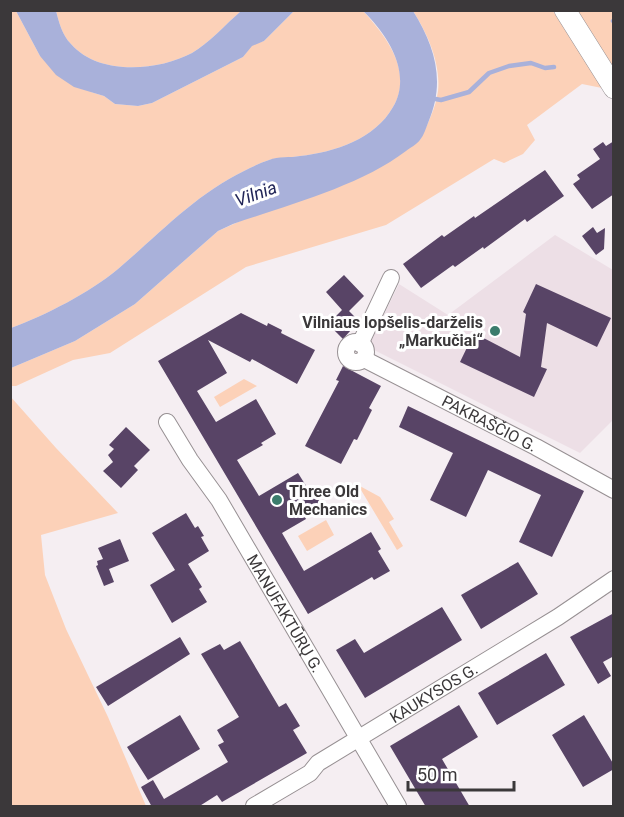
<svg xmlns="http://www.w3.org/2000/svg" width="624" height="817" font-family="Roboto,sans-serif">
<rect width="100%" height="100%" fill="#f5eef2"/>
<path fill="#eddfe6" d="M555,235L613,270V420L580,453L368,347L399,284L448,315Z"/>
<path fill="#fcd1b8" d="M11,11H16L40,56L91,92L104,96L115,104L138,106L152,103L243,57L252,45L264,41L294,11H363C386,36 414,72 393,107C375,139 335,152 300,156C290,158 278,157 269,160C260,163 252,167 244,171C196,194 158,235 118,269C89,293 46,315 11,328Z
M56,11H241C227,23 208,44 192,53C158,71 99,76 71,44C62,35 59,22 56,11Z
M413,11H553L602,88L582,84L527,125L535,140L523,154L504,163L494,159L386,225L246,267L110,353L73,360L16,386H11V368L75,341L135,304L218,231L420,140C427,125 436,108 438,91C441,63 427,33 413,11Z
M575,11H613V74Z
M244,379L257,386L220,407L214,397Z
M10,396L56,448L118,513L41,535L45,575L66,629L108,717L146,806H11Z
M358,485L380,497L394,519L389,522L403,546L397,550Z
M326,520L334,535L307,551L298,536Z"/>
<path fill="#a9b1da" d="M16,11H56C59,22 62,35 71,44C99,76 158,71 192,53C208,44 227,23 241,11H294L264,41L252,46L243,57L152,103L138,106L115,104L104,96L74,87L56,75L40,56Z
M363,11H413C435,46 446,82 428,123C426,128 424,135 420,140C417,144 410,148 406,151C360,186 288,205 233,224L218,231L135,304L75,341L11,368V328C46,315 89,293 118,269C158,235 196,194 244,171C252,167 260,163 269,160C278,156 290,158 300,156C335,152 375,139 393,107C413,73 387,34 363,11Z"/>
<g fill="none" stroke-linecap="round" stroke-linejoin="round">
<path stroke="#a9b1da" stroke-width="4.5" d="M613,21L614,20
M430,98L441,100L469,92L489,73L509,66L531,63L545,68L554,67"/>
</g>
<path fill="#584466" d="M614,141V194L592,209L573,184L580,179L577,175L600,159L593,149L603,142L606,146Z
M545,170L564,196L527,222L525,219L484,249L483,247L455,267L453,265L421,288L403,264L442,235L444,237L474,216L475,218Z
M593,227L597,233L605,228L604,249L596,255L582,236Z
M344,275L364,296L349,311L359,321L343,339L328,324L342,310L326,292Z
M536,284L611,318L597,347L547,323L541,367L547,369L534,397L460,362L474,333L520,357L526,314L523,312Z
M241,313L267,326L268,323L282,330L281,333L315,350L297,384L252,359L250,362L208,340L227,373L197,391L216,422L256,399L276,434L261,443L263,445L237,460L259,496L298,473L308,489L311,488L322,505L304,515L306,519L282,533L304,571L371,532L381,549L378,551L390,571L374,580L372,577L308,614L158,361Z
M343,366L381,386L369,408L372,410L357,440L354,439L341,464L305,446L339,381L336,380Z
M408,406L584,491L552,557L519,542L541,495L488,470L466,517L430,500L453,453L399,427Z
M126,427L150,450L134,466L138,470L121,488L103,471L113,462L108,455L114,449L109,445Z
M186,513L195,528L198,526L204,536L201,537L209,551L188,564L202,587L199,589L207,602L172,623L150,585L175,570L152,533Z
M120,539L129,561L109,569L114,582L104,586L96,566L98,565L97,561L103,559L98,548Z
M518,562L538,594L481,629L461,595Z
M442,607L462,640L365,698L336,650L355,639L364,653Z
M614,613V656L603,662L611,676L598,684L570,637Z
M180,637L190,654L108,706L96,687Z
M240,641L279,707L286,703L300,726L293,730L307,753L222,802L217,795L198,807H152L141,787L153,780L164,799L228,762L218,745L224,742L217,730L239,717L201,654L220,644L224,650Z
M546,653L565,685L497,725L478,693Z
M459,705L478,737L442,759L470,807H426L390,746Z
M180,715L200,749L148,780L127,747Z
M584,715L614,765V769L583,787L552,735Z"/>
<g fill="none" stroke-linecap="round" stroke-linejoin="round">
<defs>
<g id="minor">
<circle cx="356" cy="352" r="10"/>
<path d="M360,344L391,278"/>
<path id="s1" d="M364,359L536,447L614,490"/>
<path id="s2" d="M167,422L190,460L219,500L398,806"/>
<path id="s3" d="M254,806L310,773L318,763L558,617L614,579"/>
</g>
<path id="tertiary" d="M565,10L614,88"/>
</defs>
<use href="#minor" stroke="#979093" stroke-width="18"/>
<use href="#tertiary" stroke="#979093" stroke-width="22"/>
<use href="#minor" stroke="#fff" stroke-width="16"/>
<use href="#tertiary" stroke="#fff" stroke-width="21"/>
</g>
<g fill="#3b7c6c" stroke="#fff" stroke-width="2">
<circle cx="495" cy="331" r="6"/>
<circle cx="277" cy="500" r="6"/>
</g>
<g text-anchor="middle" stroke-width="6" stroke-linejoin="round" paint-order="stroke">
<g font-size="16" font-weight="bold" fill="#3b383a" stroke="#fff" text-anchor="end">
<text x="483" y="328">Vilniaus lopšelis-darželis<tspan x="483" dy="18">„Markučiai“</tspan></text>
<text x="289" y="497" text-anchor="start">Three Old<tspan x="289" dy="18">Mechanics</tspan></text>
</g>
<g font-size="16" fill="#3b383a" stroke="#fff">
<text dy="6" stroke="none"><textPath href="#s1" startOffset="141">PAKRAŠČIO G.</textPath></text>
<text dy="6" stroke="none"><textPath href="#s2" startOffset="225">MANUFAKTŪRŲ G.</textPath></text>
<text dy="6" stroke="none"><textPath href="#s3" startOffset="213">KAUKYSOS G.</textPath></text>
</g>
<g font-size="18" font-style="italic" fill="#222658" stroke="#fff">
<text transform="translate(256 194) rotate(-20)" y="6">Vilnia</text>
</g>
</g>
<rect width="624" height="817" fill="none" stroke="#3b383a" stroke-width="24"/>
<path d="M408 781v9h106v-9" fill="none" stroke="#3b383a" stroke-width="3"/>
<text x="417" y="781" font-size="18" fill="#3b383a" stroke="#ffffff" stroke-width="4.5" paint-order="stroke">50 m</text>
</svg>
